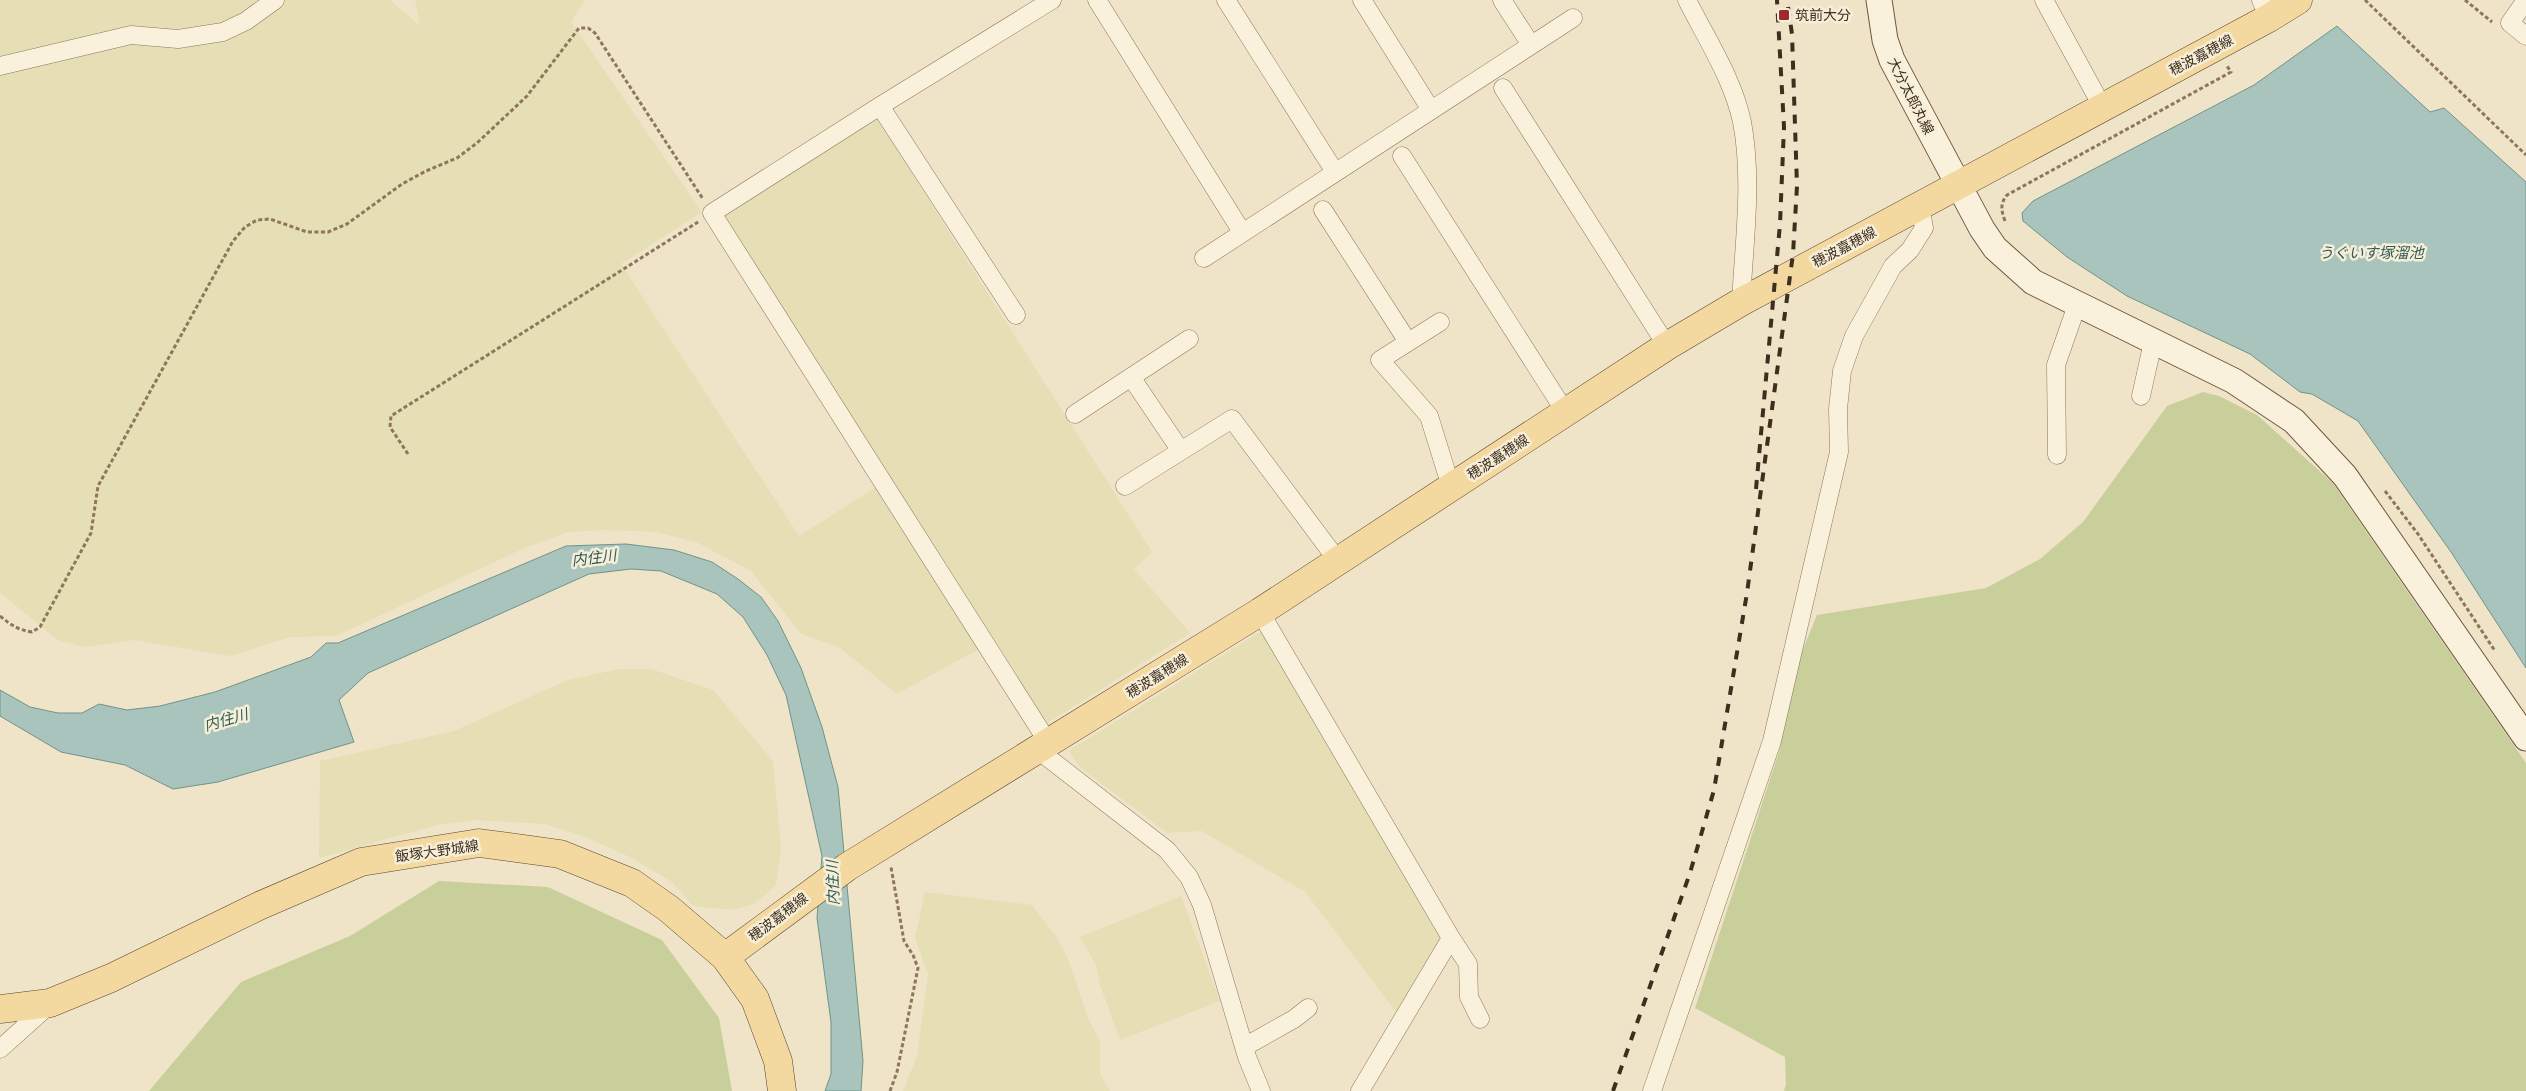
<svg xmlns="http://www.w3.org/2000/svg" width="2526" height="1091" font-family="Bitter,'Noto Sans JP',serif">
<rect width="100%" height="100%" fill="#f0e4c8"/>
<path fill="#e6deb5" d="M0,0H390L420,26L415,0H585L571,22L702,212L621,264L799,536L876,487L979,649L897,694L839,647L801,634L751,571L698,543L657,532L604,530L568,532L520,550L336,636L290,637L231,656L134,640L84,647L58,640L0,593Z
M876,117L1152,552L1134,569L1190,633L1046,724L721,215Z
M1263,630L1444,945L1400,1017L1305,892L1202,831L1167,833L1081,768L1068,751Z
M619,669H651L713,690L773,761L781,848L776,885L755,904L732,910L693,906L672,882L632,858L580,835L545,824L474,820L437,825L319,858L320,761L454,731L568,680Z
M925,892L1032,905L1058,939L1068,959L1088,1018L1100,1041V1074L1110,1091H903L917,1056L928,974L915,938Z
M1181,896L1220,1001L1120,1040L1100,985L1096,965L1080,937Z"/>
<path fill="#c9cf9b" d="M2203,392L2219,396L2257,415L2332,482L2526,763V1091H1784L1786,1084L1785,1057L1695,1008L1779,752L1799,659L1817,615L1986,588L2040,559L2083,522L2167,406Z
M439,881L548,887L662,940L719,1018L732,1091H149L241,982L350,936Z"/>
<path fill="#a9c4bc" stroke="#6f938a" d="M2337,26L2430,112L2444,108L2526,182V668L2451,552L2358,421L2312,394L2300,392L2250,354L2127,296L2067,257L2023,221L2022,213L2033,201L2254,85Z
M626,544L674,550L712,562L738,579L761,597L778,621L801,668L822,727L838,787L863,1061L861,1091H825L831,1074V1022L817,918L822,856L786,695L767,655L743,617L717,594L661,571L631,569L589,574L368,673L339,700L354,742L218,782L173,789L125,765L61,752L0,716V690L30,707L58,713H82L99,704L127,710L160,706L215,692L311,657L326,643H338L566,546Z"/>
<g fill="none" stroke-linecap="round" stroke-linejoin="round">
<defs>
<path id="street" d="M1097,0L1242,232
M1226,0L1335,172
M1362,0L1431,110
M1502,0L1531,45
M1687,0C1706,38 1733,79 1742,122C1753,180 1744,243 1741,302
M2044,0L2103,108
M2261,0L2269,18
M2526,0L2510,23L2526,36
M0,66L131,35L178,39L223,32L246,21L275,0
M1503,88L1667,346
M880,106L1016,315
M1402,156L1566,413
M1323,210L1408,342
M1204,258L1573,18
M1440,322L1380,360L1429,416L1451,487
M1131,377L1181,451
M2141,396L2153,342
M1075,414L1189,339
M2057,455L2056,365L2077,305
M1125,486L1232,419L1338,561
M1260,612L1451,938L1360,1091
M1049,744L712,213L880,106L1052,0
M1038,750L1167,850L1189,877L1202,905L1247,1057L1261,1091
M1451,938L1468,964L1469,997L1480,1019
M1244,1047L1294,1019L1308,1008
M0,1049L50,1004
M1652,1091L1772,741L1839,452L1838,409L1842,371L1854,336L1893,266L1910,250L1924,228L1920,206"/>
<path id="secondary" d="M1879,0L1885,40L1892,60L1982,229L1995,248L2033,282L2234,381L2294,421L2345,476L2526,738"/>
<path id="primary" d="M725,957L847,867L1260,612L1667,346L1741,302L2269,18L2298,0
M0,1009L50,1003L111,978L259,906L361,862L479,843L560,854L632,883L669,909L725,957L755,999L778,1061L782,1091"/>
</defs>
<use href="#street" stroke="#8d765c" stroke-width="19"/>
<use href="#secondary" stroke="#6f573f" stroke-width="27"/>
<use href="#primary" stroke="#5b4430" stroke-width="29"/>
<path stroke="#8d765c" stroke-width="3" stroke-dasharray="4 2.5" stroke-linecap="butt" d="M2365,0L2526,155
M2465,0L2492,22
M2005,221C2001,210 2000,204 2007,195L2231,72L2227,66
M408,454L390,427L391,416L698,222
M2385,491L2418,534L2495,651
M0,616C11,625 18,630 32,632L40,627L91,533L98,486L233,241L245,227L257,220L270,219L307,232H328L347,224L402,184L426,171L457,158L477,143L527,96L579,28H588L595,33L703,199
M890,1091L897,1072L918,968L913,955L904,941L891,867"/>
<use href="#street" stroke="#faf1dc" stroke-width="18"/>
<use href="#secondary" stroke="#faf1dc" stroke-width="25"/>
<use href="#primary" stroke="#f3d9a0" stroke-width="28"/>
<path stroke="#3d2e20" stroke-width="4" stroke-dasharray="9 9" stroke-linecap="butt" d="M1756,489L1780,224L1784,127L1777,0
M1613,1091L1690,873L1714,790L1747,593L1793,254L1797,186L1792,34L1787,0"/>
</g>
<rect fill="#9e2a2b" stroke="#f7eed8" stroke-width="2" x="1778" y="9" width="12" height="12" rx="2.5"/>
<g text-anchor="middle" stroke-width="5" stroke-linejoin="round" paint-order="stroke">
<g font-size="14" fill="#3d2e20" stroke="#f7eed8" text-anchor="start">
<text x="1795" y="20">筑前大分</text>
</g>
<g font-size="14" fill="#3d2e20" stroke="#f7eed8">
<text transform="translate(2201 55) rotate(-28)" y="5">穂波嘉穂線</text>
<text transform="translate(1911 96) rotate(63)" y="5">大分太郎丸線</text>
<text transform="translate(1844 247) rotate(-28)" y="5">穂波嘉穂線</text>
<text transform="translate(1498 457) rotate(-33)" y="5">穂波嘉穂線</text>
<text transform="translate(1157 676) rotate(-32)" y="5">穂波嘉穂線</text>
<text transform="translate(437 851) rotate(-8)" y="5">飯塚大野城線</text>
<text transform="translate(778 917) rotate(-37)" y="5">穂波嘉穂線</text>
</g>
<g font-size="15" font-style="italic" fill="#2f5d5a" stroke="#f7eed8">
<text x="2371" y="258">うぐいす塚溜池</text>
<text transform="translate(594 558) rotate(-7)" y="5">内住川</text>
<text transform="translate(226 720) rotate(-16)" y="5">内住川</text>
<text transform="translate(833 883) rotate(-92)" y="5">内住川</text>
</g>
</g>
</svg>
